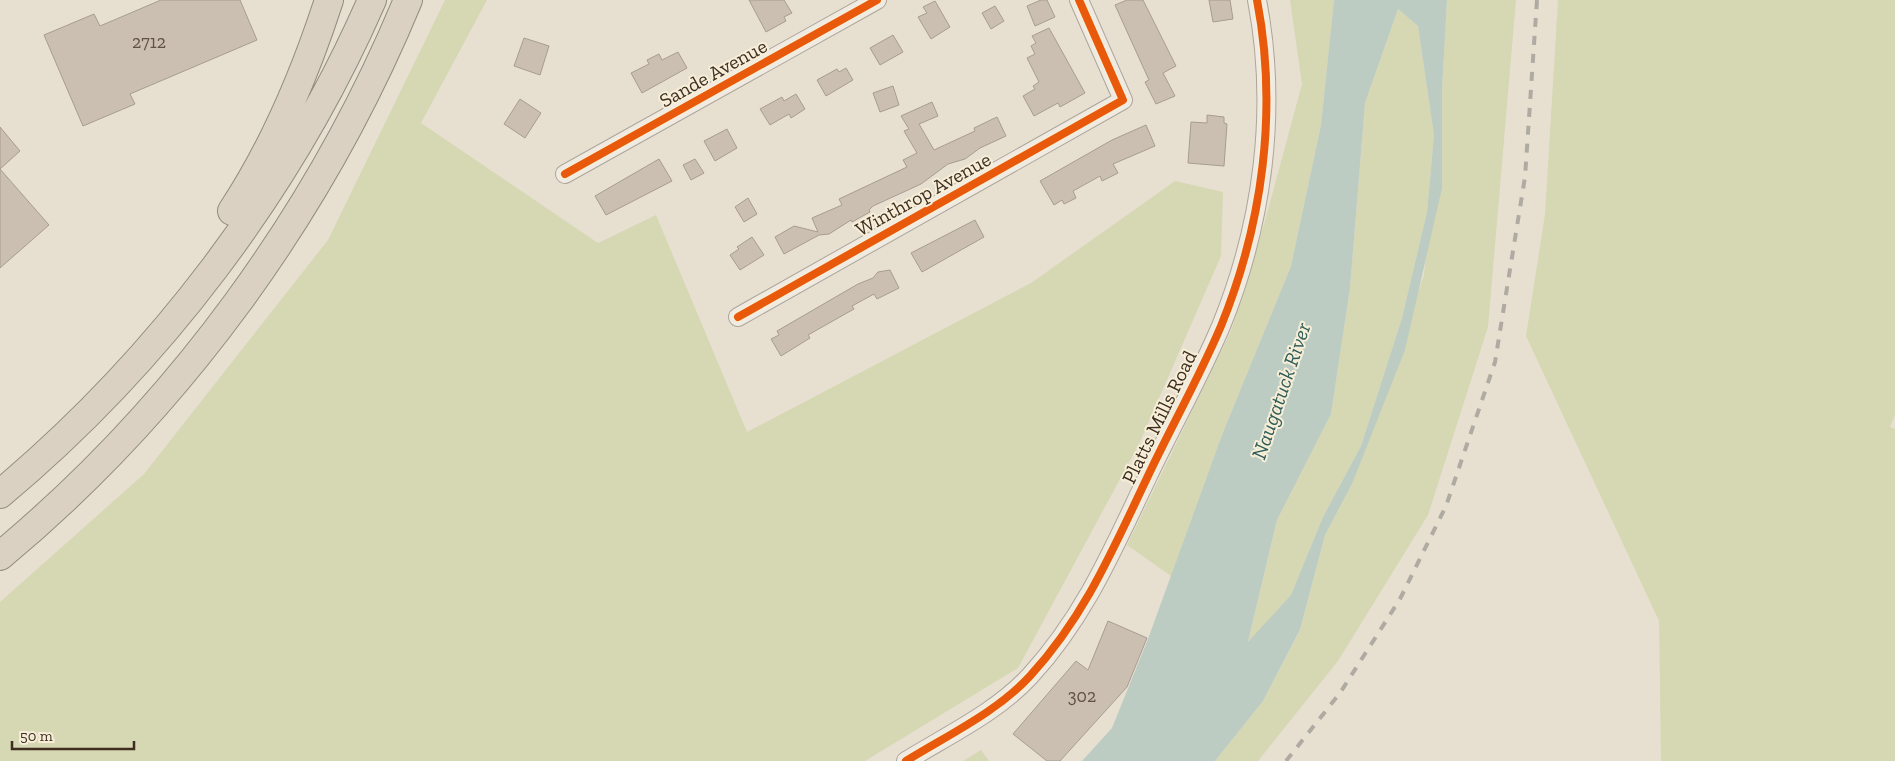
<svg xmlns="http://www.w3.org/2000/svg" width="1895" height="761" font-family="'Zilla Slab',serif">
<rect width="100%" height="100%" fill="#e7e0d1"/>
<path fill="#d6d7b3" d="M445,0H487L421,123L598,243L656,215L747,432L1031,283L1175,181L1223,192L1221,256L1139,444L1018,668L865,761H0V602L144,474L328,240Z
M1290,0H1334L1321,125L1291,266L1222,435L1171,576L1127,545L1231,331L1265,221L1302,84Z
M1447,0H1516L1488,327L1428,515L1338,661L1258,761H1215L1263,701L1300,631L1325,535L1352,484L1424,275L1442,90Z
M1558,0H1895V415L1890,427L1895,429V761H1661L1659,621L1526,336L1545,214Z
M1398,9L1418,26L1434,135L1427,212L1402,318L1361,446L1323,517L1291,595L1248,643L1277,520L1331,414L1350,288L1365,103Z
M981,750L989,761H963Z"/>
<path fill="#bcccc2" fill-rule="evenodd" d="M1334,0H1447L1442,90V188L1405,350L1352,484L1325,535L1300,630L1263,701L1215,761H1082L1112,728L1148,639L1222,435L1291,266L1321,125ZM1398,9L1418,26L1434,135L1427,212L1402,318L1361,446L1323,517L1291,595L1248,642L1277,520L1331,414L1350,288L1365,103Z"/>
<path fill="#cbbfb2" stroke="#a89c90" d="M161,0H240L257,40L130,94L135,104L83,126L44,35L94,14L100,26Z
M749,0H784L792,13L784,17L786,21L766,32Z
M1041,0H1047L1055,17L1035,26L1027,6Z
M1127,0H1143L1176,66L1163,73L1175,96L1156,104L1145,82L1149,80L1115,5Z
M1209,0H1230L1233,19L1213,22Z
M935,1L950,27L931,39L918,17L927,13L923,7Z
M995,6L1004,21L991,29L982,13Z
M1049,28L1085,93L1060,107L1058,103L1034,116L1023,96L1035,89L1033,86L1039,82L1027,58L1035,54L1031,46L1036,43L1032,36Z
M893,35L903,52L880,65L870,48Z
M524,38L549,46L540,75L514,66Z
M678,52L687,68L642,93L631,73L649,64L647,60L659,54L662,60Z
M846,68L853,80L826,96L817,80L837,69L839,72Z
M893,86L899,105L880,112L873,93Z
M796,94L805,109L791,118L789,114L770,125L760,109L782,97L784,101Z
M520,99L541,113L525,138L504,124Z
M932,102L938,116L919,124L934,150L975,131L974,128L997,117L1006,136L980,148L965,159L948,164L921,184L873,206L869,210L870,212L852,222L851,220L829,234L819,235L784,254L775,237L794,226L818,232L812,218L842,205L839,199L907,167L903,160L917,153L904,131L909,129L901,116Z
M1207,115L1224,117V123L1227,124L1224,166L1188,163L1191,122L1207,123Z
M1146,125L1155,146L1113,164L1118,173L1102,181L1100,176L1073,191L1076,198L1064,204L1062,200L1054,205L1040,181L1112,140Z
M0,127L20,151L0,169L49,225L0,268Z
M727,129L737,148L715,161L704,141Z
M659,159L672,181L606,215L595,196Z
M695,159L704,173L691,180L683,165Z
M748,198L757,214L744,222L735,207Z
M975,220L984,237L922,272L911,253Z
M752,237L764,255L740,270L730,255L739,249L737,247Z
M890,270L899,288L877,299L874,294L852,306L854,309L808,335L810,338L781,356L771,339L779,335L777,331L858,284L873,278L878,272Z
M1108,621L1147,638L1127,687L1060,761H1047L1013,734L1076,661L1088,670Z"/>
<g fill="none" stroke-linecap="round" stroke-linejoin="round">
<defs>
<path id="minor" d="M565,174L877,0
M738,317L1123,100L1079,0
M906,761C948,735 997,712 1030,676C1085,616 1113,549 1147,478C1171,427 1199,378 1221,326C1263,223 1278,109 1257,0"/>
<path id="motorway" d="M232,211C275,146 305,74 329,0
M0,494C158,362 290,188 372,0
M0,556C177,409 320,213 408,0"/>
</defs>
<use href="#minor" stroke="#ada599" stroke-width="20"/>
<use href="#motorway" stroke="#928b80" stroke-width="30"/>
<use href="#minor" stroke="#efebe3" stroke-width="18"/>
<use href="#motorway" stroke="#dad1c2" stroke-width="28"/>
<path stroke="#afaaa2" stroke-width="4" stroke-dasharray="9 9" stroke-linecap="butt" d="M1286,761L1340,693L1400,599L1446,506L1495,362L1525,177L1537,0"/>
<defs>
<path id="cycleway" d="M565,174L877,0
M738,317L1123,100L1079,0
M906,761C948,735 997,712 1030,676C1085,616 1113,549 1147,478C1171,427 1199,378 1221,326C1263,223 1278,109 1257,0"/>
</defs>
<use href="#cycleway" stroke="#f7eed8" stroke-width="11"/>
<use href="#cycleway" stroke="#e8590c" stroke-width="8"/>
</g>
<g text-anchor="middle" stroke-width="4" stroke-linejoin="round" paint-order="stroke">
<g font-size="18" fill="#605244">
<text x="149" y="48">2712</text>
<text x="1082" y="702">302</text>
</g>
<g font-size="20" fill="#3d2e20" stroke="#f7eed8">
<text transform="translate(713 73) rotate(-29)" y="7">Sande Avenue</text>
<text transform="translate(923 194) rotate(-29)" y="7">Winthrop Avenue</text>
<text transform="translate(1159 417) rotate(-64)" y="7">Platts Mills Road</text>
</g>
<g font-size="21" font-style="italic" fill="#2f5d5a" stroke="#f7eed8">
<text transform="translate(1281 391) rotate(-71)" y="7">Naugatuck River</text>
</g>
</g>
<path d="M12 741v8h122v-8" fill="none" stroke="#3d2e20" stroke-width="2.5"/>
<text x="20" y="741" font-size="15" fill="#3d2e20" stroke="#f7eed8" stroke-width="4" paint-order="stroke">50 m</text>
</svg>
